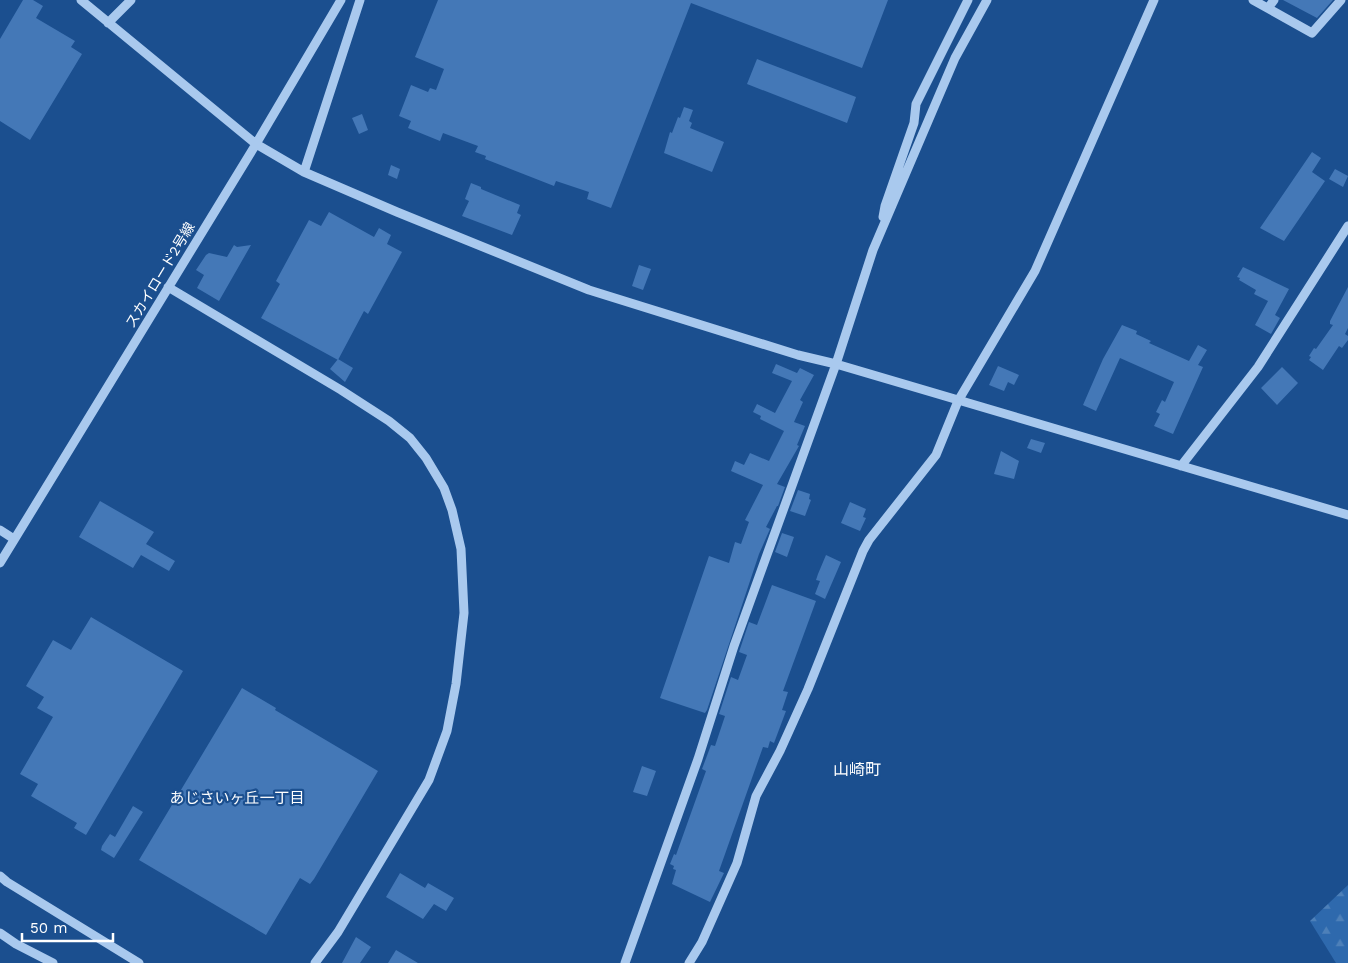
<svg xmlns="http://www.w3.org/2000/svg" width="1348" height="963" font-family="'Work Sans','Noto Sans JP',sans-serif">
<defs>
<pattern id="forest-firs" width="22" height="20" patternUnits="userSpaceOnUse" patternTransform="scale(1.25)"><rect width="22" height="20" fill="#2e69ad"/><path d="M5 1l3.5 6h-7zM16 11l3.5 6h-7z" fill="#4d80b9"/></pattern>
</defs>
<rect width="100%" height="100%" fill="#1b4f8f"/>
<path fill="url(#forest-firs)" d="M1348,885V963H1336L1310,921Z"/>
<path fill="#4478b7" d="M23,0H33L43,6L36,18L75,41L71,47L82,54L30,140L0,121V39Z
M438,0H888L862,68L691,3L611,208L587,199L589,192L556,181L554,186L485,159L486,156L475,152L478,146L443,133L440,141L408,128L411,121L399,116L411,85L428,92L430,88L436,90L444,69L415,57Z
M1283,0H1333L1317,18Z
M757,59L856,97L847,123L747,84Z
M684,107L693,110L689,121L692,123L690,128L724,142L712,172L664,153L670,132L672,133L678,117L680,118Z
M362,114L368,130L359,134L352,118Z
M1312,152L1321,158L1312,172L1325,181L1284,241L1260,228Z
M391,165L400,169L397,179L388,175Z
M1335,169L1348,176L1343,187L1329,179Z
M471,183L481,187V189L520,205L517,213L521,215L512,235L462,216L469,201L465,199Z
M329,212L374,237L379,228L391,235L387,244L402,252L368,314L364,311L338,360L261,318L280,284L276,281L309,220L321,226Z
M234,245L237,247L251,245L219,301L197,288L204,275L196,270L206,255L209,253L227,257Z
M639,265L651,269L643,290L632,286Z
M1243,267L1289,289L1275,315L1280,318L1271,334L1255,325L1268,301L1254,294L1256,290L1239,280L1240,278L1237,277Z
M1348,287V328L1345,334L1348,336V340L1342,348L1339,346L1323,370L1309,360L1311,357L1309,356L1314,348L1316,349L1333,325L1330,324V321Z
M1122,325L1137,331L1136,334L1151,341L1149,343L1189,361L1198,345L1207,350L1198,365L1203,367L1173,434L1154,426L1160,414L1156,412L1162,400L1165,402L1174,382L1120,358L1096,411L1083,405L1103,359Z
M338,359L353,368L345,382L330,369Z
M776,364L797,373L800,368L814,375L800,400L803,402L794,422L805,426L797,445L799,446L777,484L785,487L778,506H777L766,527L770,529L759,554L707,710L705,713L660,698L709,556L729,563L735,542L741,544L749,522L745,520L763,485L731,471L735,461L744,465L750,453L769,461L784,431L760,419L761,416L753,412L757,404L775,413L792,381L772,373Z
M998,366L1019,375L1014,385L1008,382L1004,391L989,385Z
M1282,367L1298,383L1277,405L1261,388Z
M1031,439L1045,443L1041,453L1027,448Z
M1001,451L1019,461L1014,479L994,474Z
M798,490L810,494L809,499L811,500L805,516L790,511Z
M100,501L154,532L146,544L175,561L169,571L141,555L133,568L79,537Z
M850,502L866,509L863,517L866,518L860,531L841,523Z
M782,533L794,537L787,557L775,552Z
M826,555L841,562L825,599L815,594L820,581L816,580L818,574Z
M772,585L816,601L783,691L788,692L782,710L786,711L774,743L770,741L768,748L763,747L719,871L724,873L710,902L672,884L676,870L673,869L674,866L670,864L674,854L676,855L706,771L702,769L711,745L715,746L725,716L719,714L731,677L738,680L747,655L739,652L749,622L757,625Z
M91,617L183,671L86,835L74,828L77,823L31,796L38,784L20,774L53,717L37,708L44,697L26,686L53,640L71,650Z
M242,688L276,708L275,710L378,771L314,879L310,884L300,878L266,935L139,860Z
M642,766L656,771L647,796L633,792Z
M133,806L143,812L114,858L101,850L102,846L110,834L115,837Z
M400,873L425,888L428,883L454,898L446,911L434,904L423,919L386,897Z
M356,937L371,947L360,963H342Z
M396,950L418,963H388Z"/>
<g fill="none" stroke-linecap="round" stroke-linejoin="round">
<path stroke="#a9c9ee" stroke-width="9" d="M81,0L256,144L304,172L397,212L589,290L798,355L836,364L1348,515
M1253,0L1312,33L1341,0
M1268,8L1274,0
M108,23L131,0
M304,172L360,0
M883,217L885,206L914,123L916,104L968,0
M168,287L341,390L389,421L410,438L426,458L444,488L452,510L461,549L464,613L456,684L447,731L429,780L338,932L315,963
M1181,466L1258,367L1348,226
M0,530L14,539
M0,563L256,144L341,0
M0,876L7,882L139,963
M0,933L16,944L53,963
M625,963L698,759L734,646L836,364L873,250L955,58L987,0
M689,963L702,942L737,863L756,796L780,751L808,689L863,551L869,540L936,455L958,401L1035,271L1154,0"/>
</g>
<g text-anchor="middle" stroke-width="4.5" stroke-linejoin="round" paint-order="stroke">
<g font-size="14" fill="#fff" stroke="#1b4f8f">
<text transform="translate(160 275) rotate(-59)" y="5">スカイロード2号線</text>
</g>
<g font-size="15" fill="#fff" stroke="#1b4f8f">
<text x="237" y="803">あじさいヶ丘一丁目</text>
</g>
<g font-size="16" fill="#fff" stroke="#1b4f8f">
<text x="857" y="775">山崎町</text>
</g>
</g>
<path d="M22 933v8h91v-8" fill="none" stroke="#ffffff" stroke-width="2.5"/>
<text x="30" y="933" font-size="15" fill="#ffffff" stroke="#1b4f8f" stroke-width="4" paint-order="stroke">50 m</text>
</svg>
